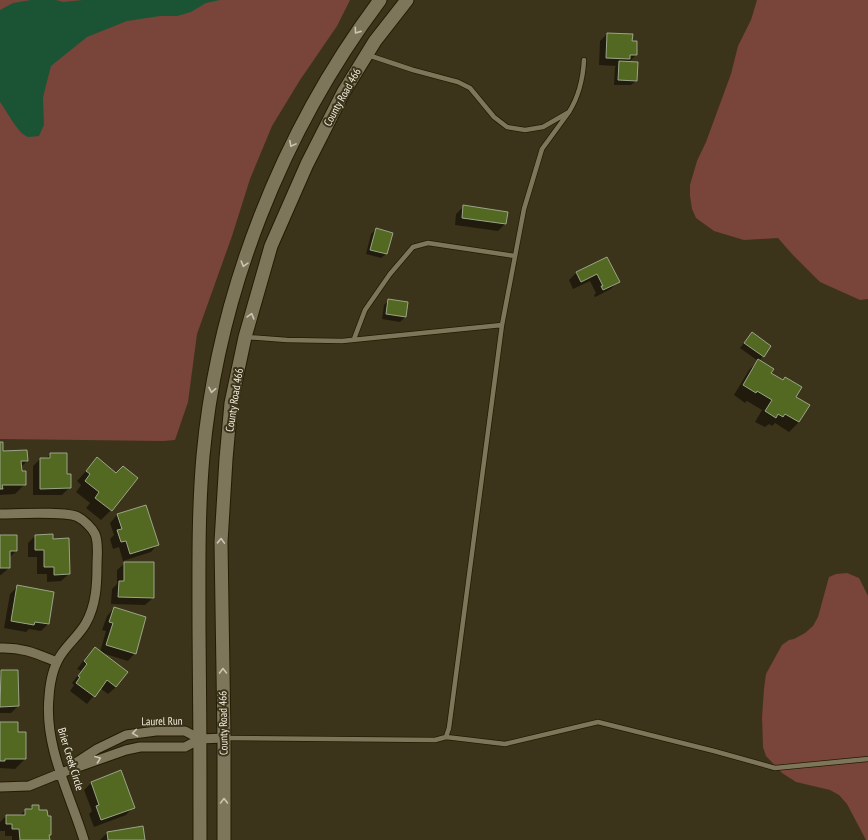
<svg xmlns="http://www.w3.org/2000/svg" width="868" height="840" font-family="'PT Sans Narrow',sans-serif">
<rect width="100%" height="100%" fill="#3c341a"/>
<path fill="#794439" d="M0,0H350L337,26L300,80L272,126L250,179L232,236L197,334L188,402L175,440L163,441L0,439Z
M757,0H868V299L860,300L820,282L792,254L778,238L744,240L714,231L696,218L692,209L690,196V185L697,161L706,142L731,74L738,46L751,20Z
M847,573L859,578L868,596V840H866L847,804L839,795L830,790L796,782L782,773L766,756L763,747L762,717L764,689L766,674L782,645L789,640L794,639L805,633L813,626L818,617L829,577L836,574Z"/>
<path fill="#1b5434" d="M31,0H56L63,2L83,0H220L206,3L191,12L177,16H160L127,21L87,37L51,66L46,85L43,98L44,125L39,136C36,136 32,137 29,137C19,136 7,111 0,102V10L13,3Z"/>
<path fill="#0007" d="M607,34L631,42L636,55L628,63L636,81L631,85H614L615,67L616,66L599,65L600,41Z
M464,206L507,213L505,224L498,231L455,225L456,214Z
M376,229L386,254L381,258L366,254L371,234Z
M607,258L618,281L611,289L595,297L594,295L596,293L590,281L573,289L569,280L576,273Z
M389,300L407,303L405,317L400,322L382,319L384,305Z
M752,333L763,356L759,361L770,374L794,397L808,406L799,422L789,432L775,423L772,426L769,424L765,427L755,422L762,410L747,401L745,403L734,395L749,370L758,361L740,348Z
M0,443L2,452L27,461L21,467L25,484L15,494L0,495Z
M50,454L66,475L70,487L62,495H33V466L40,459H46Z
M97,459L111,510L101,520L86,508L90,503L76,492L81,485L77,481Z
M145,506L158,544L151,552L123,561L119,547L113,549L110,539L114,535L110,523L117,515Z
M52,535V540L69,574L61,581L47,582V574H37V557H28V543L35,536Z
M0,536L16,551L9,558V568L1,575H0Z
M125,563L153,598L145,605L111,604L112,589L117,584V570Z
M18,586L48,624L41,631L29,629L26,632L4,628L10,594Z
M114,608L135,653L128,661L102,653L116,687L108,694L100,688L87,704L70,691L74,685L72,683L81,671L77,669L87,656L95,648L100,652L106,631L102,630L107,616Z
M1,671L18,706L11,713H0V672Z
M0,723L17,733L25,759L15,769L0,768Z
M91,783L133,807L126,815L94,827L89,814L92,811L84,790Z
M32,806L38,811L49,840H12V836H5V831H0V822L6,816H19L26,810H29Z
M107,833L144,840H100Z"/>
<path fill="#536921" stroke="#9aa589" d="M607,33L633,34L632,41H637V55H630V59L606,58Z
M619,61L638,62L637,81L618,80Z
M463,205L508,212L506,224L462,218Z
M376,228L393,233L387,254L370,250Z
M607,257L620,282L603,290L601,286H603L597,274L581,282L576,272Z
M388,299L408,302L406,317L386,314Z
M752,332L771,346L764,357L744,343Z
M758,359L774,369L771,373L783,380L785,377L802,387L796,397L810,405L799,422L785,414L783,417L778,414L776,418L765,411L772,400L757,391L756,393L743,385Z
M0,442H3V451L27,450L28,461H21L22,471H26V485H2L3,489H0Z
M50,453H67V474H71V488L40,489V458H50Z
M97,457L116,473L123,466L138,478L112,511L95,498L99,492L85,481L90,474L86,471Z
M146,505L159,545L130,554L126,541L121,542L117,530L122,529L117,514Z
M53,534V539L69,538L70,574L54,575V567H44V550H35V535Z
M0,535H17V551H10V568H0Z
M124,562H154V598L118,597L119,581H124Z
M17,585L54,592L49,624L35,622L34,625L11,621Z
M114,607L146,617L136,654L106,645L113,623L109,622Z
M95,647L128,672L116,687L107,680L95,697L76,683L80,677L78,676L87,664L84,661Z
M1,670H18L19,706L0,707Z
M0,722H18V732H26V759H5V761H0Z
M121,770L135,808L101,820L96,806L99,805L91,782Z
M32,805H39V810H47L48,816H51V835H49L50,840H20L19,829H12V824H6V815H25V809H32Z
M143,826L145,840H108L107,832Z"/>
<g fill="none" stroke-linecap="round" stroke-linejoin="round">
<defs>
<path id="service" d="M569,112C579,96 583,79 584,60
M246,337L287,340L342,341L502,325
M354,339L365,310L390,274L413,247L428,243L515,256
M446,737L505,744L598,722L714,751L775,768L868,759
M225,738L435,740L446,737L449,728L502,325L524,209L542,149L569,112L543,127L525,130L507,127L494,117L470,88L458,82L413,70L368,55"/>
<path id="minor" d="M0,514C16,514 66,511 78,517C84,520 92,528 95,534C99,543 97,556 97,565C97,585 96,605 86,623C80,634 70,642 63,652C53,665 50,681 49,697C44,747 70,794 84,840
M0,648C23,647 37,654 57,662
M74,764L97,749L126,735L156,731H185L200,739
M0,787L29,786L61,773L126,750L140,747H185L200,739L224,738"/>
<path id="secondary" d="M200,840C200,769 200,699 199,628C199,570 198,513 203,456C218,293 282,131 380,0
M224,840V738L221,542L226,459L231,403L245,337L271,246L307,164L343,93L375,41L407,0"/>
</defs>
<use href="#service" stroke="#231b03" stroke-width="6"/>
<use href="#minor" stroke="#231b03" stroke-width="11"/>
<use href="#secondary" stroke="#231b03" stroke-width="15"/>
<use href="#service" stroke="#7e765a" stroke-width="4.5"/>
<use href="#minor" stroke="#7e765a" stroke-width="9"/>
<use href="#secondary" stroke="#7e765a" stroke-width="13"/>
</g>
<defs><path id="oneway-chevron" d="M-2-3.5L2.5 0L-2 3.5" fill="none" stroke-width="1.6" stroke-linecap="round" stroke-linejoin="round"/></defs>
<g stroke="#cbc5b2">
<use href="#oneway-chevron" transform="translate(357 31) rotate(125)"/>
<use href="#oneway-chevron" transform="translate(292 144) rotate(118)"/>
<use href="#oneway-chevron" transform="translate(244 264) rotate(106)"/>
<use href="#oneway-chevron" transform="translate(251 316) rotate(-74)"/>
<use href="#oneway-chevron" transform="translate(212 390) rotate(101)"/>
<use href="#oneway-chevron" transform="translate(221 541) rotate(-88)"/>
<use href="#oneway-chevron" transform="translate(223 671) rotate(-91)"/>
<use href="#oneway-chevron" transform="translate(135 733) rotate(171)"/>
<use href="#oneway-chevron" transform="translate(98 759) rotate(-21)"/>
<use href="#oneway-chevron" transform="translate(224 801) rotate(-90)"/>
</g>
<g text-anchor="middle" stroke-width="4" stroke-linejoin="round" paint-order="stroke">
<g font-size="11" fill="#f5f0e1" stroke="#3c341a">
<text transform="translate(342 97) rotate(-61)" y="4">County Road 466</text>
<text transform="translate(234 400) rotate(-81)" y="4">County Road 466</text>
<text transform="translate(162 721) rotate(-1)" y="4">Laurel Run</text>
<text transform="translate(223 723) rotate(-91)" y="4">County Road 466</text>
<text transform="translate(71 759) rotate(73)" y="4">Brier Creek Circle</text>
</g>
</g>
</svg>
